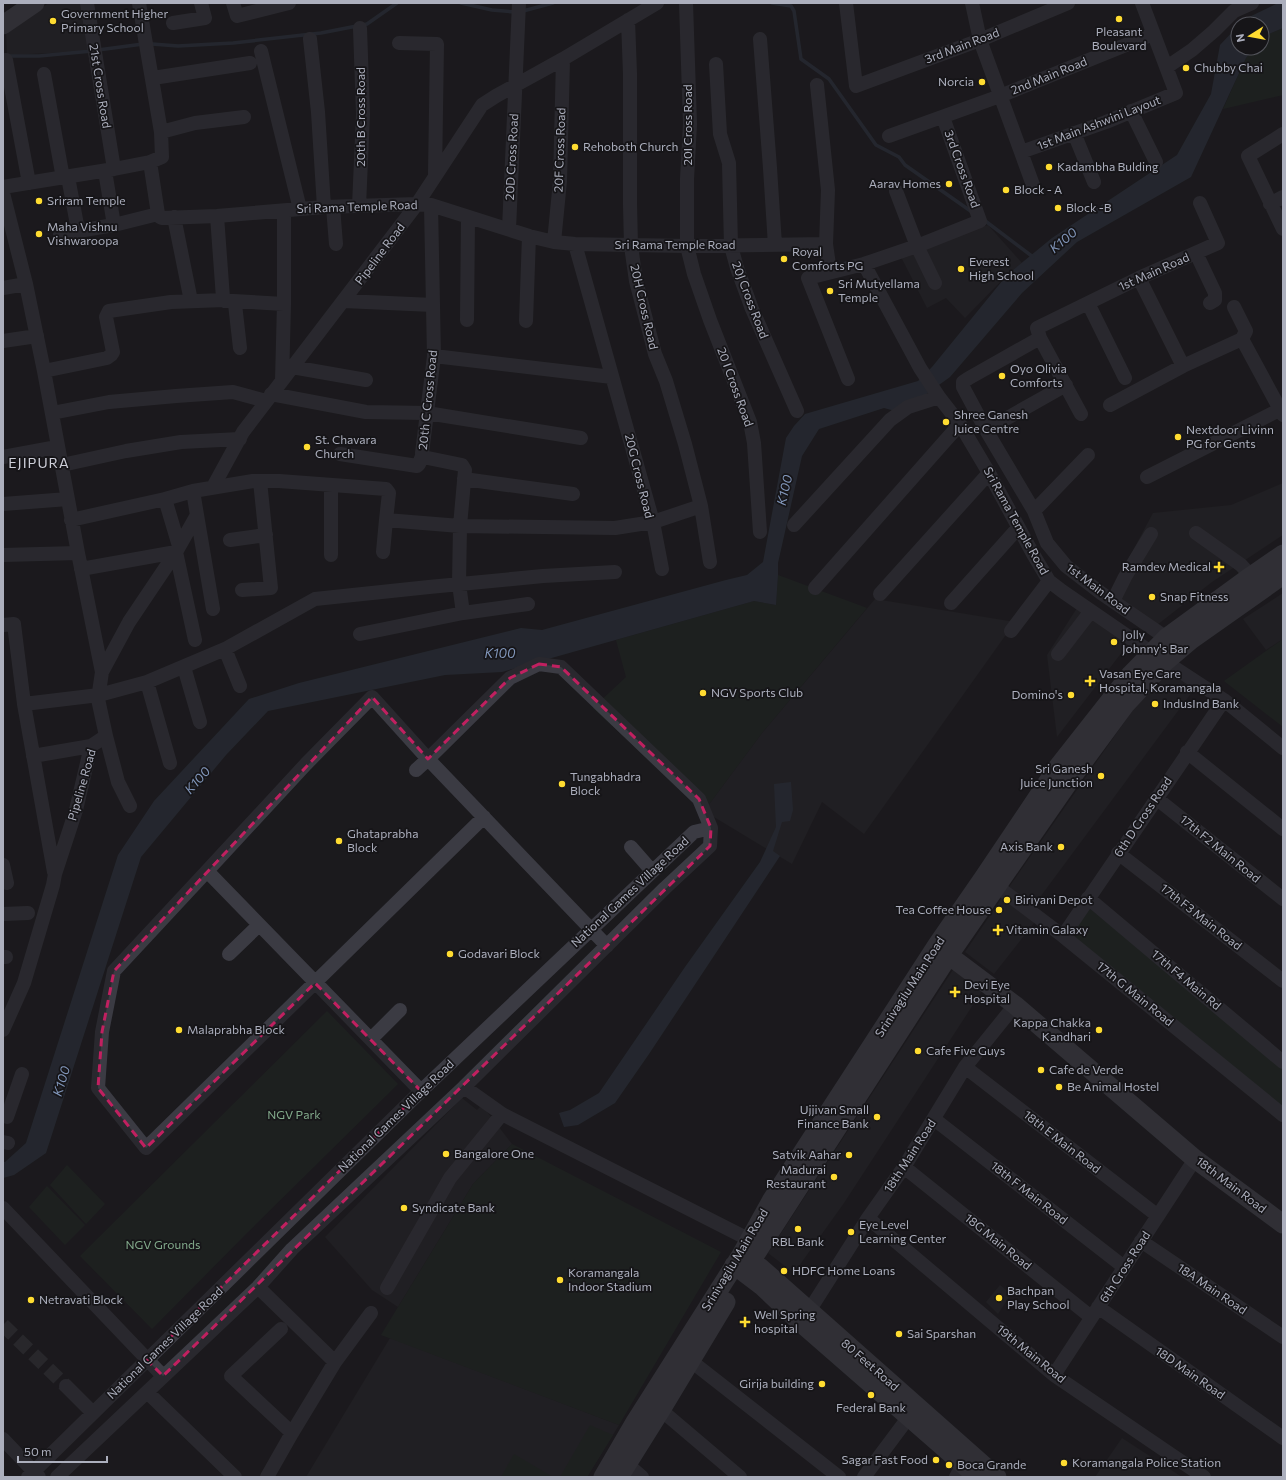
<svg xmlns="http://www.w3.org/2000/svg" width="1286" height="1480" font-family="Commissioner,sans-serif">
<rect width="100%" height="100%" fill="#1b1a1d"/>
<path fill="#27262a" d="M49,3H82L91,49L73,52L7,55L6,30Z
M988,225L1022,263L1007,275L965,318L946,298L927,308L900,255Z
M1283,483V535L1212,582L1157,625L1110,593L1153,513L1231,505Z
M1283,593V639L1266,650L1243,619Z
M875,599L1015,622L864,834L822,802L792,864L704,811L762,733Z
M1077,608L1129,643L1057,737L1047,655Z
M1167,670L1195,688L1032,908L1007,890L1132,711Z
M1006,892L1038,918L994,974L965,952Z
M956,965L984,988L844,1203L794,1273L768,1253Z
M462,1098L477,1110L482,1105L512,1144L473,1184L398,1307L372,1290L325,1237Z
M1000,1285L1011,1294L998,1314L986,1302Z
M390,1338L619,1425L587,1477H306Z
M1122,1438L1182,1477H1095Z"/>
<path fill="#202923" d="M1283,28V95L1223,109L1246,58L1254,48H1262V39L1264,36Z
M778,575L867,608L762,733L704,811L593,708L626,677L616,640L754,601L776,605Z
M1283,639V727L1224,681Z
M1089,908L1283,1066V1107L1069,933Z
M327,1011L398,1084L246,1234L152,1329L80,1256Z
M512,1144L721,1252L619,1425L381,1335L473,1184Z
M67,1165L105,1204L86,1224L50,1185Z
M47,1186L85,1225L65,1245L29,1207Z
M590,1425L613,1435L587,1477H560Z
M514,1454L553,1477H501Z"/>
<path fill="#2f3743" d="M1278,3H1283V28L1264,36L1262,39V24H1240L1245,19Z
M1238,26V48H1254L1246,58L1191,177L1077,242L1022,293L950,377L925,395L895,411L884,408L819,429L802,456L778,563V575L776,605L754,601L502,672L445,675L268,711L226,755L141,857L46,1153L14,1175L3,1178V1162H5L26,1143L118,855L154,801L249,699L299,683L521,628L542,630L726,580L747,575L763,562L786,438L794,426L805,414L918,381L932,367L1007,275L1052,238L1177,155L1211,94L1220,45Z
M791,782L793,810L790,821L782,822L773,851L780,856L649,1054L615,1103L578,1125L564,1127L559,1113L570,1110L599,1093L685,967L760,862L776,827L774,784Z"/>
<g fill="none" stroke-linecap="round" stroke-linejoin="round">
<path stroke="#2f3743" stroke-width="3.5" d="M461,3L492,10L515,12
M772,3L791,6L794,11L801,59L829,79L876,145L899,157L905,165L972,212
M523,11L553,3
M152,44L178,46L233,43L321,33L367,24L397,3
M98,50L143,44
M8,56H39L92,51
M984,220L1033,257"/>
<path stroke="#38383d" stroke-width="14" stroke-dasharray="14 7" stroke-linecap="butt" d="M3,1325L66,1386"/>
<path stroke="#3b3b43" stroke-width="14" d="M87,3L114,169
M139,3L161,132L195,123L244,117
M233,3L237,16L289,3
M686,3L690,124L687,179V246L694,274L710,320L750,422L754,443L760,532
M846,3L856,86L980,40L1068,3
M972,3L980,40L1033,185
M628,20L630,74V204L631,246L636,281L655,354L666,381L685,444L701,506L710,562
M173,23L205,18L201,3
M310,39L318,112L324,207
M760,39L770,168L775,245
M399,43L437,44L435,175
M261,51L300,209
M6,60L29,183
M716,64L720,134L729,163L731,246L737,268L752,309L797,411
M1167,67L1192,50L1214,31L1234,11L1252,3
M44,74L63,178
M153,78L250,63
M817,85L828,190L826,244L830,272
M1131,111L1156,162
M1074,133L1094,182
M1283,134L1248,156L1283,229
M889,136L1000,96L1153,34
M1021,152L1106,122L1176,93L1142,3
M150,162L162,157L161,132
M105,171L114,225
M68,177L78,230
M3,187L114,169L150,162L158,214L160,217L162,218L217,216L324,207L417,204L431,205L529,236L554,242L575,244L687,246L826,244
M896,191L917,246L935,283
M3,193L26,284L44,371L78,553L102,672
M1270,204L1283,197
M431,205L434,356L422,453L423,457L462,465L465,470L460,526L459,584L463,613
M359,206L363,114L360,28
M333,207L336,244
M217,216L223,298L225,301H233L235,304L240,348
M174,217L191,301
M509,229L519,3
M60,234L114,225L158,214
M554,242L560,181L563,59
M1196,253L1215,293V300L1210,303
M864,264L920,368L939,397L960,424L989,473L1033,554L1049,581L1062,591L1152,653L1224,700L1283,748
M1139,278L1183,366
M3,288L26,284
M233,301L284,304
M344,301L433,305
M1088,303L1125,378
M467,320L468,217
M526,321L529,236
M1040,338L969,378L963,382V387L986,430L1034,511L1047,543L1066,566L1101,593L1174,643
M1242,339L1283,415
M3,341L37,336
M434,356L612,377
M292,367L366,380
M44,371L107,358L111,355L113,352L106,317L109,311L171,302L224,300
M848,379L808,278L864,264L917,246L980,221L943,117
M282,381L284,304V211
M271,394L366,412L427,413L581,438
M1110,405L1183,366L1242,339L1246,331L1234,307
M52,413L109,402L176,396L233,392L266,401
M1081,414L1040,338L1037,328L1139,278L1218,243L1200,203
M986,430L1066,385
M340,454L417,466L419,464L422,456
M3,457L57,447
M62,465L126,451L181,442L240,439
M1147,477L1283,408
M464,479L573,494
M213,487L243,432L417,204L482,105L496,96L563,59L657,3
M165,499L179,546
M3,504L68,499
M1034,511L1088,455
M197,515L213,609
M71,520L165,499L193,491L253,481H279L386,489L389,493L386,520L460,526L615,528L653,522L575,244
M794,525L890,420L908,407L939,397
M1196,533L1241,565L1251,576
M230,540L266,535
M383,552L386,520
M3,555L78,553
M331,555V485
M81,569L176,552L195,640
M662,569L653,522L701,506
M815,588L960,424
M242,590L271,588L260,481
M880,594L989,473
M1113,601L1125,577L1151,534
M951,603L1018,528
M3,625L14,624L24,704L54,872
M1011,631L1049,581
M360,634L463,613L528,604
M225,649L240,686
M1058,654L1091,611
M184,667L200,722
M147,682L170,763
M24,704L99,695L147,682L225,649L315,599L429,587L543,576L615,572
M106,736L118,782L130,806
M1187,752L1283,829
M33,756L91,746
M416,770L428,759L372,697L306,764L207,871L421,1091
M1156,798L1283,899
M631,847L652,871
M1118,853L1283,981
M3,865L7,883
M207,871L114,971L102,1032L98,1088L146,1148L484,817
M990,881L1063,936L1283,1115
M1088,898L1283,1062
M3,914L28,913
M1063,936L1224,700
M229,954L259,925
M3,957H6
M3,1030L24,983L53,885L55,874L76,810L91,746L106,736L98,699L102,672L129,622L176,552L197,515L193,491
M371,1039L400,1010
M965,1067L1158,1216
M464,1087L502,1114L758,1244
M7,1117L22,1074
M934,1119L1124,1267
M3,1142L8,1143
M904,1167L1091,1317
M3,1208L163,1376
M868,1218L1054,1375L1204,1477
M1141,1241L1283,1337
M258,1287L335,1362
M387,1288L450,1178L502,1114
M1098,1307L1283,1438
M809,1311L868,1218L904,1167L965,1067L1015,1005
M281,1329L231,1376L292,1433
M691,1361L839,1477
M1054,1375L1195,1159
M66,1386L93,1413
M147,1392L235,1477
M661,1410L740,1477
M3,1439L39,1477
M627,1464L642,1477
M28,1477L421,1091L694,832L711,828
M57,1477L258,1287L292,1249L464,1087L665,888L710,846L711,828L699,799L561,667L539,664L510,678L428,759L607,946
M267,1477L292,1433L335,1362L371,1313
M864,1477L914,1410
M956,1477L963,1464"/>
<path stroke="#494a53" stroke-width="19" d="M3,25L35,3
M939,948L1015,1005L1195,1159L1283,1224
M757,1252L949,955L1075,773L1125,705L1165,662L1191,640L1283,575
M741,1255L761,1268L997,1477
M734,1265L763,1287L800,1322L973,1473
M603,1477L635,1422L741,1255L771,1201L937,945L984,877L1057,768L1131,674L1166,638L1251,576L1283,554
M619,1477L661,1410L726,1302"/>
</g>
<path d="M0 0H1286V1480H0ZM539,664L561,667L699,799L711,828L710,846L163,1376L147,1360L421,1091L315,983L146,1148L98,1088L102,1032L114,971L372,697L428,759L510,678Z" fill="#1b1a1d" fill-opacity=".55" fill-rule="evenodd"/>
<path fill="none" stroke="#c12060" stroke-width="3" stroke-dasharray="8 5" stroke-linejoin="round" d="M539,664L561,667L699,799L711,828L710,846L163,1376L147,1360L421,1091L315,983L146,1148L98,1088L102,1032L114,971L372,697L428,759L510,678Z"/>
<g fill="#ffdc31" stroke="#161518" stroke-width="1.5">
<circle cx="1119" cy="19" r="4"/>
<circle cx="53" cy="21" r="4"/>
<circle cx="1186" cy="68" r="4"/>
<circle cx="982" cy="82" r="4"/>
<circle cx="575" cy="147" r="4"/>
<circle cx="1049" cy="167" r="4"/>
<circle cx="949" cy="184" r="4"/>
<circle cx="1006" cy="190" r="4"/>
<circle cx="39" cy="201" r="4"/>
<circle cx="1058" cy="208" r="4"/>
<circle cx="39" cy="234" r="4"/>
<circle cx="784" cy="259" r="4"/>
<circle cx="961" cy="269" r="4"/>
<circle cx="830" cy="291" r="4"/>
<circle cx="1002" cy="376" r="4"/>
<circle cx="946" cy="422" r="4"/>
<circle cx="1178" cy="437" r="4"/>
<circle cx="307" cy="447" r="4"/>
<path d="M1217 561h4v4h4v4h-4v4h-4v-4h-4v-4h4z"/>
<circle cx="1152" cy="597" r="4"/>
<circle cx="1114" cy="642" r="4"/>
<path d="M1088 675h4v4h4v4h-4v4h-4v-4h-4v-4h4z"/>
<circle cx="703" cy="693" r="4"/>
<circle cx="1071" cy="695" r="4"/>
<circle cx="1155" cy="704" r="4"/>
<circle cx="1101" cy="776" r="4"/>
<circle cx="562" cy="784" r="4"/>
<circle cx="339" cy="841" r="4"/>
<circle cx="1061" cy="847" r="4"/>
<circle cx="1007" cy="900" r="4"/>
<circle cx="999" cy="910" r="4"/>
<path d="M996 924h4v4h4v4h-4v4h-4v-4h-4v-4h4z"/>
<circle cx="450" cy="954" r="4"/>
<path d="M953 986h4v4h4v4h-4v4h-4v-4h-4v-4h4z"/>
<circle cx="179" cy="1030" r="4"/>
<circle cx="1099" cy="1030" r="4"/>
<circle cx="918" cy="1051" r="4"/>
<circle cx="1041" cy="1070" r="4"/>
<circle cx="1059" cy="1087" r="4"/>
<circle cx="877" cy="1117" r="4"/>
<circle cx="446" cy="1154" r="4"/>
<circle cx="849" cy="1155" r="4"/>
<circle cx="834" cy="1177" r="4"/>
<circle cx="404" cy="1208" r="4"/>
<circle cx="798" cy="1229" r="4"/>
<circle cx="851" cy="1232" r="4"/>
<circle cx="784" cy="1271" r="4"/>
<circle cx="560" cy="1280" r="4"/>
<circle cx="999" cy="1298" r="4"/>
<circle cx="31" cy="1300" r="4"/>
<path d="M743 1316h4v4h4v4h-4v4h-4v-4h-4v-4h4z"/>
<circle cx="899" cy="1334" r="4"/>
<circle cx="822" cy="1384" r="4"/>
<circle cx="871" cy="1395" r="4"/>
<circle cx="936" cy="1460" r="4"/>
<circle cx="1064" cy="1463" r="4"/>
<circle cx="949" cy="1465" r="4"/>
</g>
<g text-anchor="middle" stroke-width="3.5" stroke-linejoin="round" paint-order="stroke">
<g font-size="12" fill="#acafbd" stroke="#161518" text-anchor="start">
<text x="61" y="18">Government Higher<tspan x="61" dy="14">Primary School</tspan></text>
<text x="1119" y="36" text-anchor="middle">Pleasant<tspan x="1119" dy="14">Boulevard</tspan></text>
<text x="1194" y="72">Chubby Chai</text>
<text x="974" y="86" text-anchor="end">Norcia</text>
<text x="583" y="151">Rehoboth Church</text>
<text x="1057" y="171">Kadambha Bulding</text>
<text x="941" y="188" text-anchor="end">Aarav Homes</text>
<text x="1014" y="194">Block - A</text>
<text x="47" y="205">Sriram Temple</text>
<text x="1066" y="212">Block -B</text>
<text x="47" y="231">Maha Vishnu<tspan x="47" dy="14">Vishwaroopa</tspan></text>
<text x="792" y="256">Royal<tspan x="792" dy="14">Comforts PG</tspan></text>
<text x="969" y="266">Everest<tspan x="969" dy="14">High School</tspan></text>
<text x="838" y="288">Sri Mutyellama<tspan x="838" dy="14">Temple</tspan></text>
<text x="1010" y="373">Oyo Olivia<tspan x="1010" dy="14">Comforts</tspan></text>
<text x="954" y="419">Shree Ganesh<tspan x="954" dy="14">Juice Centre</tspan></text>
<text x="1186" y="434">Nextdoor Livinn<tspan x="1186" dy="14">PG for Gents</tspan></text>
<text x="315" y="444">St. Chavara<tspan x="315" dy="14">Church</tspan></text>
<text x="1211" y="571" text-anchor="end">Ramdev Medical</text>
<text x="1160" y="601">Snap Fitness</text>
<text x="1122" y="639">Jolly<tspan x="1122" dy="14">Johnny's Bar</tspan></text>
<text x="1099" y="678">Vasan Eye Care<tspan x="1099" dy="14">Hospital, Koramangala</tspan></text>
<text x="711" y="697">NGV Sports Club</text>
<text x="1063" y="699" text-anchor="end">Domino's</text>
<text x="1163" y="708">IndusInd Bank</text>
<text x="1093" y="773" text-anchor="end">Sri Ganesh<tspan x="1093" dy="14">Juice Junction</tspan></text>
<text x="570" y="781">Tungabhadra<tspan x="570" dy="14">Block</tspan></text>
<text x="347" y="838">Ghataprabha<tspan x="347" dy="14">Block</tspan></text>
<text x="1053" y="851" text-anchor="end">Axis Bank</text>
<text x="1015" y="904">Biriyani Depot</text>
<text x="991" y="914" text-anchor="end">Tea Coffee House</text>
<text x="1006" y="934">Vitamin Galaxy</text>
<text x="458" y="958">Godavari Block</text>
<text x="964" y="989">Devi Eye<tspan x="964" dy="14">Hospital</tspan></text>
<text x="1091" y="1027" text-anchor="end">Kappa Chakka<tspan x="1091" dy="14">Kandhari</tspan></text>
<text x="187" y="1034">Malaprabha Block</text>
<text x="926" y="1055">Cafe Five Guys</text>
<text x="1049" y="1074">Cafe de Verde</text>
<text x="1067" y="1091">Be Animal Hostel</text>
<text x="869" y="1114" text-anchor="end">Ujjivan Small<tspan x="869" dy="14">Finance Bank</tspan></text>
<text x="454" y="1158">Bangalore One</text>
<text x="841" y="1159" text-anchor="end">Satvik Aahar</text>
<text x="826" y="1174" text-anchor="end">Madurai<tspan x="826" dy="14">Restaurant</tspan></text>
<text x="412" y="1212">Syndicate Bank</text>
<text x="859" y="1229">Eye Level<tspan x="859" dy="14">Learning Center</tspan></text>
<text x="798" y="1246" text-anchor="middle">RBL Bank</text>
<text x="792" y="1275">HDFC Home Loans</text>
<text x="568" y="1277">Koramangala<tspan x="568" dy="14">Indoor Stadium</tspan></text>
<text x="1007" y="1295">Bachpan<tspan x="1007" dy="14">Play School</tspan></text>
<text x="39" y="1304">Netravati Block</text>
<text x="754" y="1319">Well Spring<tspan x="754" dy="14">hospital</tspan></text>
<text x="907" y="1338">Sai Sparshan</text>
<text x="814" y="1388" text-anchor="end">Girija building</text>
<text x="871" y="1412" text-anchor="middle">Federal Bank</text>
<text x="928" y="1464" text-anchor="end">Sagar Fast Food</text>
<text x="1072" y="1467">Koramangala Police Station</text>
<text x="957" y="1469">Boca Grande</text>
</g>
<g font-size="12" fill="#acafbd" stroke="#161518">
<text transform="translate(962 46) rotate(-21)" y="4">3rd Main Road</text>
<text transform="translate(1049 76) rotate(-22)" y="4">2nd Main Road</text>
<text transform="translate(100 86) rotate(81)" y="4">21st Cross Road</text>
<text transform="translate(361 117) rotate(-90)" y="4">20th B Cross Road</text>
<text transform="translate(1099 123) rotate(-21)" y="4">1st Main Ashwini Layout</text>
<text transform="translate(688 125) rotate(-90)" y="4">20I Cross Road</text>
<text transform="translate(560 150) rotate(-88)" y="4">20F Cross Road</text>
<text transform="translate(512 157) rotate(-87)" y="4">20D Cross Road</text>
<text transform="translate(962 169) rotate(70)" y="4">3rd Cross Road</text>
<text transform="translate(357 207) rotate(-2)" y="4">Sri Rama Temple Road</text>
<text x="675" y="249">Sri Rama Temple Road</text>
<text transform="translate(380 254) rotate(-53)" y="4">Pipeline Road</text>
<text transform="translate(1154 272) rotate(-24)" y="4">1st Main Road</text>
<text transform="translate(750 300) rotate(69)" y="4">20J Cross Road</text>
<text transform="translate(644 307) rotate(77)" y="4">20H Cross Road</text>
<text transform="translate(735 387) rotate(70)" y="4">20 I Cross Road</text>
<text transform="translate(428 400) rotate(-84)" y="4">20th C Cross Road</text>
<text transform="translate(639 476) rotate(76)" y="4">20G Cross Road</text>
<text transform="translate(1016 521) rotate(61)" y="4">Sri Rama Temple Road</text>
<text transform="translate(1098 589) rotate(37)" y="4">1st Main Road</text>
<text transform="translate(82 785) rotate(-74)" y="4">Pipeline Road</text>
<text transform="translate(1143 817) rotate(-56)" y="4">6th D Cross Road</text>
<text transform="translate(1220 849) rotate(39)" y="4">17th F2 Main Road</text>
<text transform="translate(630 892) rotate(-43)" y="4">National Games Village Road</text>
<text transform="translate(1201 917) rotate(38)" y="4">17th F3 Main Road</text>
<text transform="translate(1186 980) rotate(40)" y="4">17th F4 Main Rd</text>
<text transform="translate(910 987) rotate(-57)" y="4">Srinivagilu Main Road</text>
<text transform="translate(1135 994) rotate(39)" y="4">17th G Main Road</text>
<text transform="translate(396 1116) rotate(-44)" y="4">National Games Village Road</text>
<text transform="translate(1062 1142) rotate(38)" y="4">18th E Main Road</text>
<text transform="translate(910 1156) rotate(-57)" y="4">18th Main Road</text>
<text transform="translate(1231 1185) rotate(37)" y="4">18th Main Road</text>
<text transform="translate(1029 1193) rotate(38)" y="4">18th F Main Road</text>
<text transform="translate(998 1242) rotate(39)" y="4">18G Main Road</text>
<text transform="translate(735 1260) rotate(-59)" y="4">Srinivagilu Main Road</text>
<text transform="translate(1125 1267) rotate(-57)" y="4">6th Cross Road</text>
<text transform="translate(1212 1289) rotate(34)" y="4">18A Main Road</text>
<text transform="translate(165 1343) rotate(-44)" y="4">National Games Village Road</text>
<text transform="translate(1031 1354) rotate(39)" y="4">19th Main Road</text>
<text transform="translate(870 1365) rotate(41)" y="4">80 Feet Road</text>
<text transform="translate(1190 1373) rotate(35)" y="4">18D Main Road</text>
</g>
<g font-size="12" fill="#82aa8b" stroke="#161518">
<text x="294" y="1119">NGV Park</text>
<text x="163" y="1249">NGV Grounds</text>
</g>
<g font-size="13" font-style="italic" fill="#8196ba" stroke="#161518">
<text transform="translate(1063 240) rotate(-40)" y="5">K100</text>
<text transform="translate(784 490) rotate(-77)" y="5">K100</text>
<text x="500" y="658">K100</text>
<text transform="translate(197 780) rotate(-49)" y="5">K100</text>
<text transform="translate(61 1081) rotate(-73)" y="5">K100</text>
</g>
<g font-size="14" letter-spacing="1" fill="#cecfd9" stroke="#161518">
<text x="39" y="468">EJIPURA</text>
</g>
</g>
<rect width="1286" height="1480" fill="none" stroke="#acafbd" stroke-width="8"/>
<g transform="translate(1250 36) rotate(259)"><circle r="19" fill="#161518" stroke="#52535a"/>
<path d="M0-3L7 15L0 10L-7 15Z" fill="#ffdc31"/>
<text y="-6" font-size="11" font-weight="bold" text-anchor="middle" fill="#acafbd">N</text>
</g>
<path d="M18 1456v6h89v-6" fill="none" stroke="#acafbd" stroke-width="2"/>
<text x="24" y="1456" font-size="12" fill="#acafbd" stroke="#161518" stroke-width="3" paint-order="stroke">50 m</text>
</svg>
